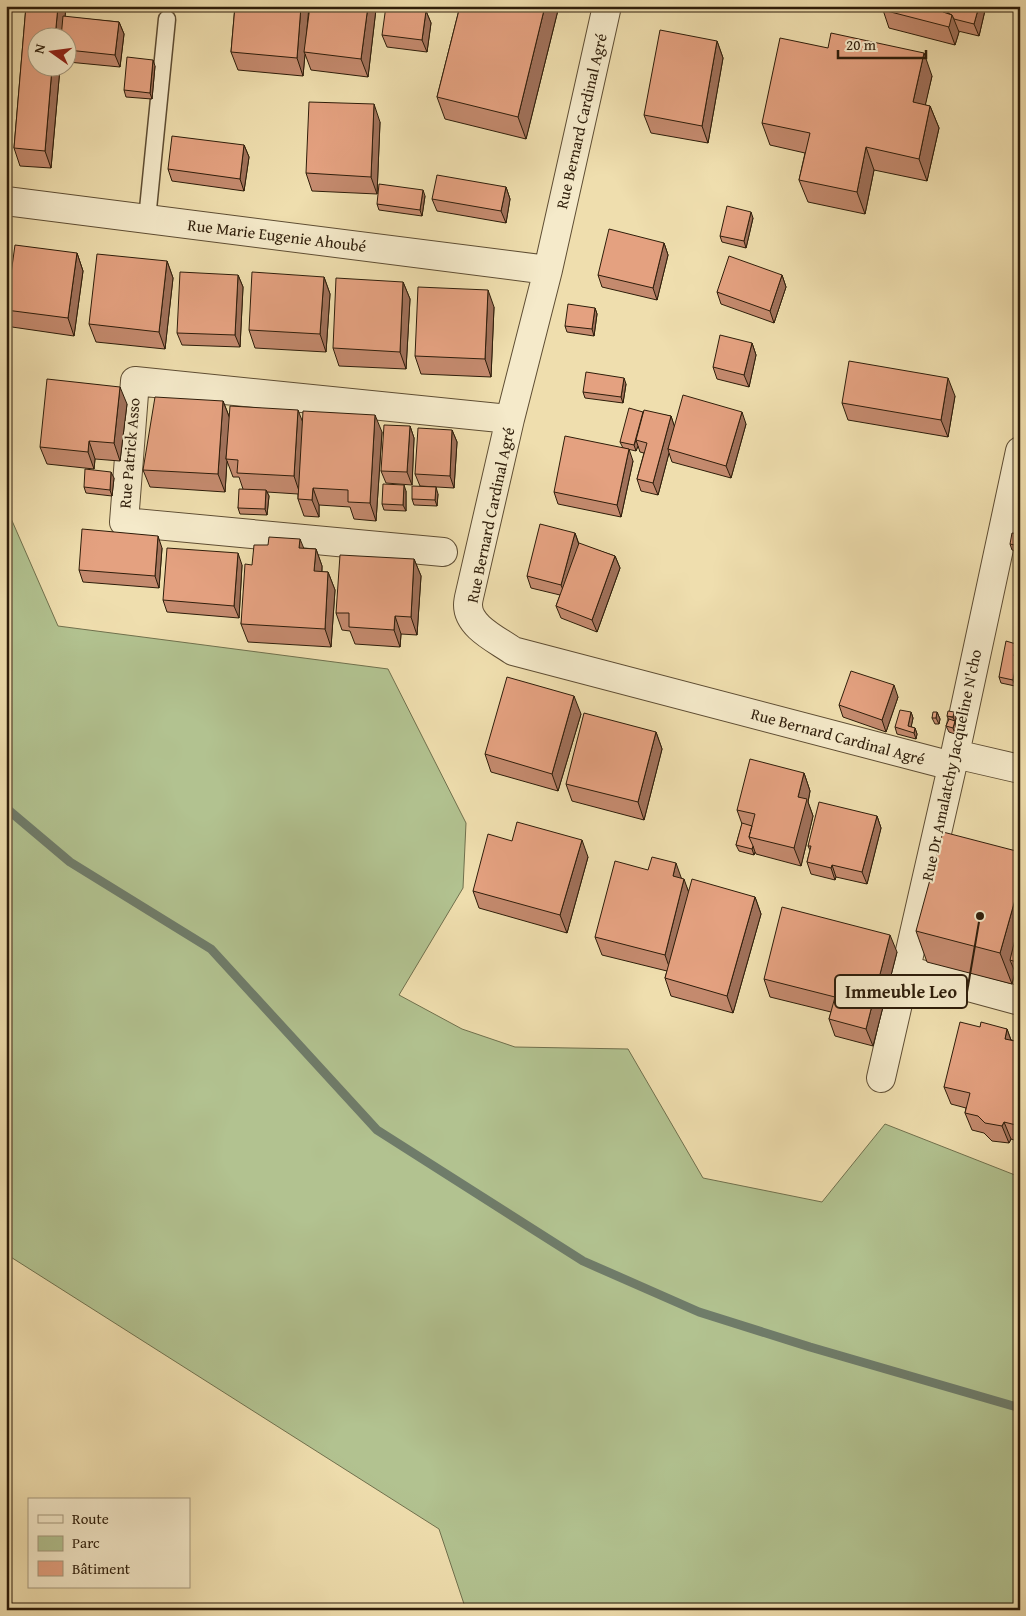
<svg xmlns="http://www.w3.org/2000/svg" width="1026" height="1616" font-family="'Gentium Book Plus',serif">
<rect width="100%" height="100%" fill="#efdeae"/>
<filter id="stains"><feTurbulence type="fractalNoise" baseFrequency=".004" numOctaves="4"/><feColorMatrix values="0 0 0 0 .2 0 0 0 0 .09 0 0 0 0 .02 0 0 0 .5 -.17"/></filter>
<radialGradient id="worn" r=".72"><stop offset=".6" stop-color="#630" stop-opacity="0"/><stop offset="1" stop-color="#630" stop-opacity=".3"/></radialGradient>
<path fill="#b2c290" stroke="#70704d" d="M6,507L58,626L388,669L466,823L463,888L399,995L462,1029L515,1047L628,1049L703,1178L822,1202L885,1124L1020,1177V1610H466L439,1529L6,1254Z"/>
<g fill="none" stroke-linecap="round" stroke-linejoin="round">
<path stroke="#6f7c6a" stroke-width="9" d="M6,808L70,862L211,949L377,1130L583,1261L699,1312L810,1347L1020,1408"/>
<defs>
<path id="lane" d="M147,219L167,19"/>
<path id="street" d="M607,6L548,270L510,419L470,593C469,597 468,601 468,605C468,627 498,640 513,651L952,766
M6,201L548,270
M443,552L124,522L135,381L510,419
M955,754L1020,769
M906,970L1020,1001
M881,1078L955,754L1020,451"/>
</defs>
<use href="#lane" stroke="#5e4d33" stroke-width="19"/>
<use href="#street" stroke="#5e4d33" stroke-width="30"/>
<use href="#lane" stroke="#f5eaca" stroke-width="16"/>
<use href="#street" stroke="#f5eaca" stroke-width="28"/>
</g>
<path fill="#c48a6e" stroke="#2e1d0a" d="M26,6H66L65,17L119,22L124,34L120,67L68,62V38H38V68H60L51,168L20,166L14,148Z
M235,6H309L307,30L376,9L368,77L311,70L305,54L303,76L238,70L231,52Z
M460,6H559L526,139L445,119L437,97Z
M986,6L979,36L958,31L959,32L955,45L889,28L883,10Z
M426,11L431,23L427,52L387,47L382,35Z
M717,41L723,58L708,143L651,133L644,115Z
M155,66L152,99L126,97L124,90Z
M932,76L925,105L930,106L939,128L927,181L874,170L865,214L808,202L799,180L805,153L770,145L762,123Z
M380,122L377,194L312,191L306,173Z
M244,145L249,157L244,191L172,181L168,169Z
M506,187L510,199L506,223L437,211L432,199Z
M425,196L422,216L379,210L377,204Z
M753,218L746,248L722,242L720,236Z
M664,243L668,255L657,300L602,287L598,275Z
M77,253L83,271L74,336L12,327L6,311V306Z
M167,261L173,278L165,349L96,342L89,324Z
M238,275L243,287L240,347L182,345L177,333Z
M782,275L786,287L774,323L721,304L717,292Z
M324,277L330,294L326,352L255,348L249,330Z
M403,282L410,299L406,369L339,366L333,348Z
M494,307L491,377L421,374L415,356Z
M595,308L597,314L594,336L567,332L565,326Z
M752,343L756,355L749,387L717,379L713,367Z
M626,384L623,403L585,398L583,392Z
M955,396L948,437L848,420L842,403Z
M223,401L229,416L302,422L382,432L376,521L354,519L350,507L319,505V517L304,516L298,499V494L267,492L269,496L267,515L240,514L238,508L243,489L239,477H233L227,461L225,492L150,487L143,470Z
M127,404L120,461L95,459L94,469L47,464L40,447Z
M643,412L671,416L674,426L746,424L731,478L672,462L669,453L658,495L641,491L637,479L644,453L640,452L638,446L636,451L623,448L620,442Z
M410,426L414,438L412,485L386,483L381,471Z
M452,430L457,442L454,488L420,486L415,474Z
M633,461L621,517L558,504L554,492Z
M114,478L112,496L86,493L84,487Z
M406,491V511L384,510L382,504Z
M438,494L437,506L414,505L412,499Z
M575,533L579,544L615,556L620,568L597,632L561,618L556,606L560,595L531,588L527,576Z
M1020,534V552L1012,550L1010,544Z
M162,548L159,588L83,582L79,570Z
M303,548L316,549L322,566V572H328L335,590L331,647L248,642L241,624L252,565Z
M414,559L421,576L417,635L401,634L400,647L355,644L350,631L342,630L336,613Z
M242,565L239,618L167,612L163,600Z
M1018,650L1017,657L1020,663V670L1019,668L1015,686L1001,683L999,677Z
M898,697L886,732L843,717L839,705Z
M911,712L913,718L911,727L915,728L917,734L916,739L897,734L895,727Z
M937,712L940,719L939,724H935L932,718Z
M581,714L558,791L491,772L485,754Z
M947,716L956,718L955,723L957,727L955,734L949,732L946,726L949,720Z
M656,732L662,749L644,820L572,801L566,784Z
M804,773L810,791L808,802L813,816L801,866L756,854L755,852L754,855L739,851L736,845L742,824L737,810Z
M877,816L881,828L867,884L836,877L835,880L811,874L807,862L810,850L808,846Z
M1020,852V987L1015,972L1012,984L927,962L916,931Z
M588,857L567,933L479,908L473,891Z
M682,878L689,892L755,897L761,914L733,1013L671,996L665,978L667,971L602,955L595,937Z
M897,952L873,1046L835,1036L829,1019L831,1012L770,997L764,979Z
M980,1027L1007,1029L1011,1040L1020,1042V1142L1011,1139L1009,1143L992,1141L984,1133L972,1130L965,1113L966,1108L951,1104L944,1087Z"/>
<path fill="#a0715a" stroke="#2e1d0a" d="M58,6H66L63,38H55Z
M301,6H309L305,52H304L305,54L303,76L297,58Z
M368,6H375L376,9L368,77L361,59Z
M545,6H559L526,139L518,117Z
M945,6H956L953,17L959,32L955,45L943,12Z
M979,6H986L979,36L974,24Z
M426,11L431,23L427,52L422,40Z
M119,22L124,34L120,67L115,55Z
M717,41L723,58L708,143L702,126Z
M924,53L932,76L921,124L913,102Z
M153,60L155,66L152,99L150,93Z
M52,68H60L51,168L45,151Z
M374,104L380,122L377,194L371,177Z
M930,106L939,128L927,181L919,159Z
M244,145L249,157L244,191L240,179Z
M866,147L874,170L865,214L857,192Z
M506,187L510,199L506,223L501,211Z
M423,190L425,196L422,216L420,210Z
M751,212L753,218L746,248L744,241Z
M664,243L668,255L657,300L653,288Z
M77,253L83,271L74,336L68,318Z
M167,261L173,278L165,349L159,332Z
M238,275L243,287L240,347L235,335Z
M782,275L786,287L774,323L770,311Z
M324,277L330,294L326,352L320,334Z
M403,282L410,299L406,369L400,352Z
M488,290L494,307L491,377L485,359Z
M595,308L597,314L594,336L592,329Z
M752,343L756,355L749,387L744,375Z
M624,378L626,384L623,403L621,397Z
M948,378L955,396L948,437L941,420Z
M120,387L127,404L120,461L114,443Z
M223,401L230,419L226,459L227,461L225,492L218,474Z
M298,410L305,428L300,494L294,476Z
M742,412L746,424L731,478L726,466Z
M375,415L382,432L376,521L370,503Z
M671,416L675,428L668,449L669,453L658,495L653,483Z
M410,426L414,438L412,485L407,472Z
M452,430L457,442L454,488L450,476Z
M636,440L638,446L636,451L634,445Z
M89,441L95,459L94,469L88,452Z
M629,449L633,461L621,517L617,505Z
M111,472L114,478L112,496L110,490Z
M404,485L406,491V511L403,505Z
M436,487L438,494L437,506L435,500Z
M313,488L319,505V517L312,500Z
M266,490L269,496L267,515L265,509Z
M575,533L579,545L566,597L561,585Z
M158,536L162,548L159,588L155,576Z
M300,539L307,556L299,548Z
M316,549L322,566L321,589L314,571Z
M238,553L242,565L239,618L234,606Z
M615,556L620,568L597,632L592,620Z
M414,559L421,576L417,635L411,617Z
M328,572L335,590L331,647L325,629Z
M395,616L401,634L400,647L394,630Z
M1016,644L1018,650L1016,662L1014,656Z
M1017,657L1020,663L1015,686L1013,680Z
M894,685L898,697L886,732L882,720Z
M574,696L581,714L558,791L552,774Z
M911,712L913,718L910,732L908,726Z
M937,712L940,719L939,724L936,718Z
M954,712L956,718L955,723L957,727L955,734L953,728L955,722L953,717Z
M915,728L917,734L916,739L914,733Z
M656,732L662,749L644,820L638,802Z
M804,773L810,791L808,802L813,816L801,866L794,848L798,797Z
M877,816L881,828L867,884L862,872Z
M582,840L588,857L567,933L560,915Z
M753,846L755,852L754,855L752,849Z
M676,863L682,880L673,876Z
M832,865L836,877L835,880L831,868Z
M684,879L690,896L671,972L665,955Z
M1020,882V953L1010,960L1015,972L1012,984L1000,953Z
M755,897L761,914L733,1013L727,996Z
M890,935L897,952L873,1046L866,1029Z
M1007,1029L1013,1046L1005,1039Z
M1004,1122L1011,1139L1009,1143L1002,1126Z"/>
<path fill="#e4a180" stroke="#2e1d0a" d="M26,6H58L55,38H38V68H52L45,151L14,148Z
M235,6H301L297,58L231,52Z
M310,6H368L361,59L304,52Z
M386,6H392L426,11L422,40L382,35Z
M460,6H545L518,117L437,97Z
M884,6H945L943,12L952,15L949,27L883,10Z
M949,6H979L974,24L954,19L952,15L948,13Z
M63,16L119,22L115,55L68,50V38H61Z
M660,30L717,41L702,126L644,115Z
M831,33L924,53L913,102L930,106L919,159L866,147L857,192L799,180L810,133L762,123L780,38L828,48Z
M127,57L153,60L150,93L124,90Z
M309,102L374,104L371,177L306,173Z
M172,136L244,145L240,179L168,169Z
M437,175L506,187L501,211L432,199Z
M379,184L423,190L420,210L377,204Z
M727,206L751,212L744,241L720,236Z
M609,229L664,243L653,288L598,275Z
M15,245L77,253L68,318L6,310Z
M97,254L167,261L159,332L89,324Z
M729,256L782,275L770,311L717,292Z
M180,272L238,275L235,335L177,333Z
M252,272L324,277L320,334L249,330Z
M336,278L403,282L400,352L333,348Z
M418,287L488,290L485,359L415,356Z
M568,304L595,308L592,329L565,326Z
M720,335L752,343L744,375L713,367Z
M849,361L948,378L941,420L842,403Z
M586,372L624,378L621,397L583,392Z
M47,379L120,387L114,443L89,441L88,452L40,447Z
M683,395L742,412L726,466L668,449Z
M155,397L223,401L218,474L143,470Z
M230,406L298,410L294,476L237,473L238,460L226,459Z
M629,408L643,412L634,445L620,442Z
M644,410L671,416L653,483L637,479L647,443L636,440Z
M303,411L375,415L370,503L348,502V490L313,488L312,500L298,499Z
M384,425L410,426L407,472L381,471Z
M418,428L452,430L450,476L415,474Z
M565,436L629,449L617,505L554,492Z
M85,469L111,472L110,490L84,487Z
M383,484L404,485L403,505L382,504Z
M412,486L436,487L435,500L412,499Z
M239,489L266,490L265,509L238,508Z
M540,524L575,533L561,585L527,576Z
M82,529L158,536L155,576L79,570Z
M1012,533L1020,534L1019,546L1010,544Z
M269,537L300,539L299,548L316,549L314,571L328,572L325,629L241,624L245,564L252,565L254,545H268Z
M579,543L615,556L592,620L556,606Z
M167,548L238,553L234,606L163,600Z
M340,555L414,559L411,617L395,616L394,630L349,627V613H336Z
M1006,641L1016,644L1014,656L1017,657L1013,680L999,677Z
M851,671L894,685L882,720L839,705Z
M507,677L574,696L552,774L485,754Z
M900,710L911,712L908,726L915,728L914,733L895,727Z
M948,711L954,712L953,717L947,716Z
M933,712H937L936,718H932Z
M584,713L656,732L638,802L566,784Z
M949,719L955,721L953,728L946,726Z
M750,759L804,773L798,797L807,799L794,848L749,837L755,814L737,810Z
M819,802L877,816L862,872L832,865L831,868L807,862L811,846H808Z
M517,822L582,840L560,915L473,891L488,834L512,841Z
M742,823L752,826L749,837L753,846L752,849L736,845Z
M943,832L1020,852V882L1000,953L916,931Z
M652,857L676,863L673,876L684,879L665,955L595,937L615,861L648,870Z
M692,879L755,897L727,996L665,978Z
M782,907L890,935L866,1029L829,1019L835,997L764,979Z
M1020,919V963L1010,960Z
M960,1022L980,1027L981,1022L1007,1029L1005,1039L1020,1042V1126L1004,1122L1002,1126L985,1123L978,1116L965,1113L970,1093L944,1087Z"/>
<g text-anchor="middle" stroke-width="4.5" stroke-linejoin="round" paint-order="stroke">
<g font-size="16" fill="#2e1d0a" stroke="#f5eaca">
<text transform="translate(581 121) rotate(-77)" y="6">Rue Bernard Cardinal Agré</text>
<text transform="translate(277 235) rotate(7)" y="6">Rue Marie Eugenie Ahoubé</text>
<text transform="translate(129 453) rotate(-85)" y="6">Rue Patrick Asso</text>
<text transform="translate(490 515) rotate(-78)" y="6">Rue Bernard Cardinal Agré</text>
<text transform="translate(838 736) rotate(15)" y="6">Rue Bernard Cardinal Agré</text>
<text transform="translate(951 765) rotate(-78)" y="6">Rue Dr Amalatchy Jacqueline N'cho</text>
</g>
</g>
<path fill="none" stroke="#2e1d0a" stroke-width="2" d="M980 916L967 992"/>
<circle fill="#2e1d0a" stroke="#f5eaca" stroke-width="2" cx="980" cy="916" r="5"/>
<rect fill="#f5eaca" stroke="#2e1d0a" stroke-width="2" x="835" y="975" width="132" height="33" rx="5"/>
<g font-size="18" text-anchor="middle" font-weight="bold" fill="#2e1d0a">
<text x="901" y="998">Immeuble Leo</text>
</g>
<rect width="1026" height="1616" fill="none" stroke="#efdeae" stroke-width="25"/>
<rect x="8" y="8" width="1011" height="1601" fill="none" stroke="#2e1d0a" stroke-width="2.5"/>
<rect x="12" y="12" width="1001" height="1591" fill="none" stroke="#2e1d0a"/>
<rect x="28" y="1498" width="162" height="90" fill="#f5eaca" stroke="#a5987d"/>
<rect x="38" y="1515" width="25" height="8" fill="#f5eaca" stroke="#a5987d"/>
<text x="72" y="1524" font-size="15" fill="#2e1d0a">Route</text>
<rect x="38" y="1536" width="25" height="15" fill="#b2c290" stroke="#a5987d"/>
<text x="72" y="1548" font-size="15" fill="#2e1d0a">Parc</text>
<rect x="38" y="1561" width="25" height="15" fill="#e4a180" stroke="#a5987d"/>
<text x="72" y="1574" font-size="15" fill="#2e1d0a">Bâtiment</text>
<g transform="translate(52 52) rotate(284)"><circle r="24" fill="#f5eaca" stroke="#a5987d"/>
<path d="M0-4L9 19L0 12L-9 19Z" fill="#8f2418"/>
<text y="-8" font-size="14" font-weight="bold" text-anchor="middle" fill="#2e1d0a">N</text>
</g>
<path d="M838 50v8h88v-8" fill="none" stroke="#2e1d0a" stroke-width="2.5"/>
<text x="846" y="50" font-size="15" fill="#2e1d0a" stroke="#f5eaca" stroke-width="4" paint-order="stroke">20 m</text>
<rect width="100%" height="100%" filter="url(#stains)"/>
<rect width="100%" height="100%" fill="url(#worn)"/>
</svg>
